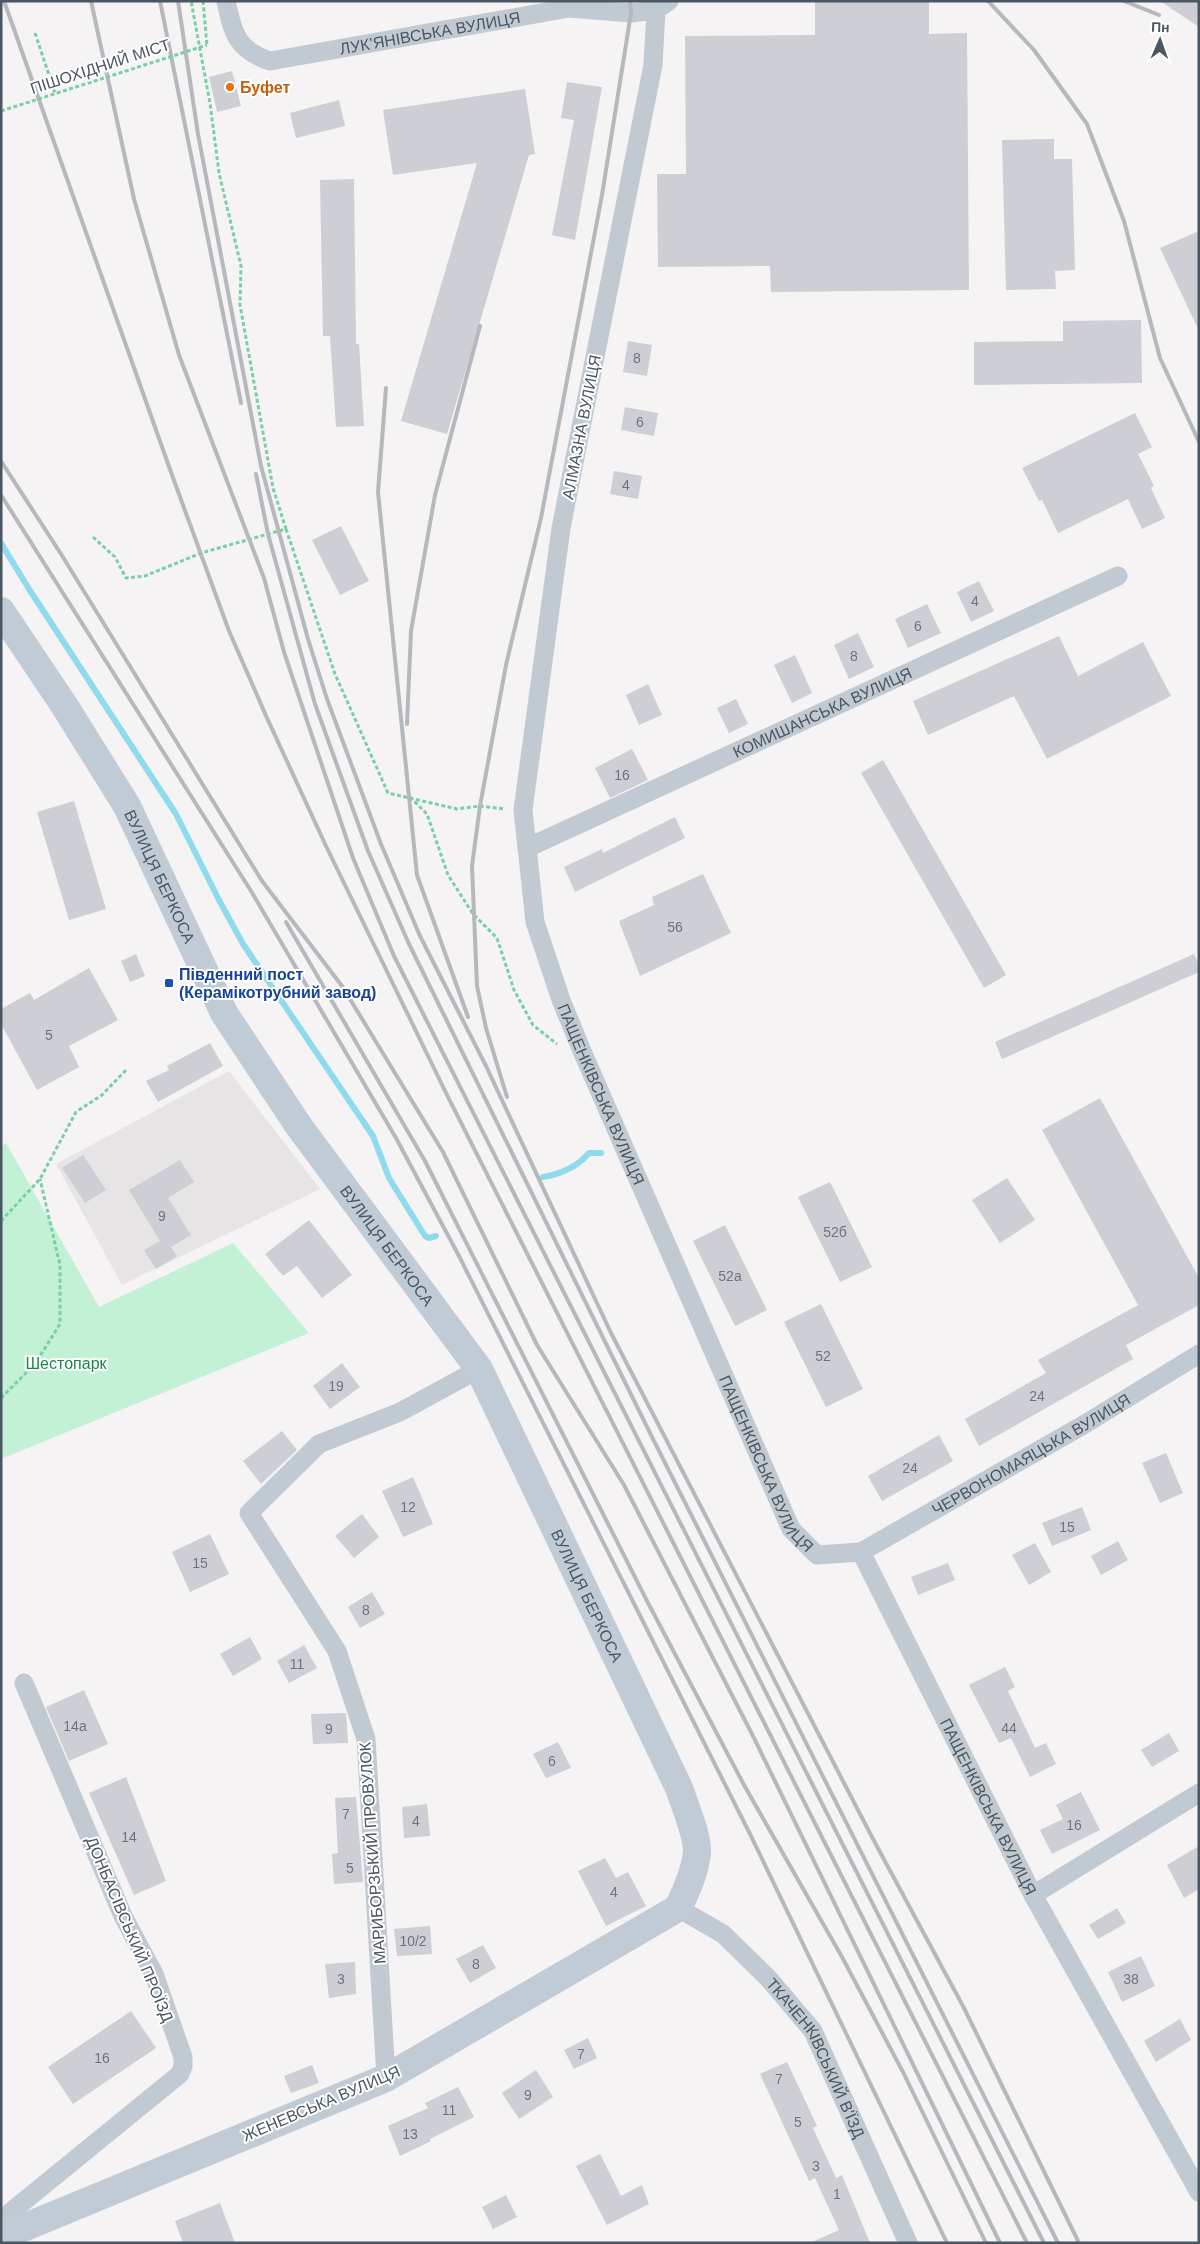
<svg xmlns="http://www.w3.org/2000/svg" width="1200" height="2244" font-family="Arial,sans-serif">
<rect width="100%" height="100%" fill="#f5f3f3"/>
<path fill="#e6e4e5" d="M229,1071L320,1189L122,1285L56,1164Z"/>
<path fill="#c3f1d5" d="M6,1143L99,1307L233,1243L309,1333L1,1459V1146Z"/>
<g fill="none" stroke-linecap="round" stroke-linejoin="round">
<path stroke="#90daee" stroke-width="6" d="M1,543L29,589L176,814L219,900L243,944L373,1136L389,1178L425,1236L429,1238L436,1236
M543,1177C561,1174 577,1167 589,1153H601"/>
</g>
<path fill="#cdcfd5" d="M815,1H929V34L967,33L969,290L771,292L770,266L658,267L657,174H686L685,36L815,35Z
M1160,1H1199V27Z
M232,71L241,106L217,112L209,77Z
M567,82L602,87L575,240L552,235L574,120L561,118Z
M525,89L535,154L529,155L447,434L401,421L477,163L393,175L383,110Z
M339,100L345,126L296,138L290,113Z
M1054,139V159H1072L1075,270L1055,271L1056,289L1006,290L1002,140Z
M354,179L356,344H359L364,426L336,427L330,336H323L320,180Z
M1199,231V331L1160,248Z
M1141,320L1142,383L974,385V342L1063,341V321Z
M628,341L652,345L647,376L623,372Z
M625,407L658,413L654,436L621,430Z
M1135,413L1152,447L1138,454L1154,486L1151,488L1165,518L1142,529L1128,499L1058,533L1042,500L1039,501L1022,468Z
M614,471L642,476L638,499L610,494Z
M341,526L369,581L340,595L312,540Z
M979,581L994,611L971,622L957,592Z
M927,604L941,633L908,648L895,619Z
M858,633L874,667L849,679L834,645Z
M1059,636L1078,676L1143,642L1171,696L1047,759L1014,696L928,735L913,701Z
M795,655L812,693L792,703L774,665Z
M648,684L662,715L639,725L626,695Z
M736,699L748,724L729,733L717,708Z
M632,749L648,780L610,798L595,768Z
M883,760L1006,975L984,988L861,773Z
M74,801L106,909L69,920L37,812Z
M675,817L685,838L575,892L564,867L602,849L603,853Z
M703,874L731,933L640,976L619,921L654,905L652,897Z
M136,954L145,976L130,982L121,961Z
M1194,954L1199,965V972L1002,1059L995,1042Z
M89,968L118,1020L69,1046L79,1067L37,1090L1,1024V1009L30,993L34,1000Z
M210,1043L223,1066L158,1102L146,1081L169,1070L167,1066Z
M1100,1098L1199,1278V1305L1126,1345L1133,1359L979,1446L965,1419L1046,1373L1038,1360L1138,1305L1042,1130Z
M83,1155L106,1190L85,1203L62,1168Z
M180,1160L194,1182L168,1198L191,1235L171,1247L177,1256L156,1269L144,1250L160,1241L129,1190Z
M1007,1178L1035,1220L1000,1243L972,1200Z
M830,1182L872,1267L840,1282L798,1197Z
M309,1220L352,1275L322,1298L297,1266L283,1276L265,1254Z
M725,1225L767,1310L735,1326L693,1241Z
M821,1304L863,1389L826,1407L784,1322Z
M342,1363L360,1387L330,1409L313,1386Z
M282,1431L297,1450L261,1484L243,1461Z
M939,1435L953,1461L882,1501L868,1476Z
M1166,1453L1183,1493L1160,1503L1142,1463Z
M413,1477L433,1524L403,1537L382,1491Z
M1082,1507L1091,1530L1052,1546L1042,1523Z
M362,1514L379,1537L354,1558L335,1536Z
M210,1534L229,1574L190,1592L172,1552Z
M1118,1541L1128,1560L1101,1575L1091,1556Z
M1035,1543L1051,1572L1029,1585L1012,1555Z
M948,1563L955,1580L918,1595L911,1577Z
M372,1592L385,1614L360,1628L348,1607Z
M250,1637L262,1659L233,1676L220,1654Z
M304,1645L317,1668L289,1683L277,1661Z
M1005,1667L1015,1687L1008,1691L1035,1748L1046,1743L1056,1764L1030,1777L1011,1738L999,1743L969,1685Z
M84,1690L108,1744L69,1761L46,1707Z
M346,1713L348,1743L313,1744L311,1714Z
M1169,1733L1179,1751L1152,1767L1141,1750Z
M558,1742L571,1768L546,1778L533,1754Z
M126,1777L166,1881L134,1895L89,1793Z
M1081,1792L1100,1830L1052,1854L1040,1830L1063,1819L1056,1805Z
M356,1797L363,1882L334,1884L332,1854L338,1853L335,1798Z
M427,1804L430,1836L404,1838L402,1807Z
M1199,1846V1889L1184,1898L1167,1865Z
M605,1858L616,1878L628,1872L646,1906L606,1926L578,1871Z
M1117,1908L1126,1923L1098,1939L1089,1925Z
M430,1926L432,1954L397,1956L394,1929Z
M483,1945L496,1968L470,1983L456,1959Z
M1141,1956L1155,1986L1122,2002L1108,1972Z
M355,1962L356,1994L329,1998L325,1964Z
M131,2011L156,2048L73,2104L48,2067Z
M1180,2019L1191,2040L1156,2062L1144,2041Z
M588,2038L597,2058L574,2069L564,2050Z
M787,2062L817,2126L813,2128L836,2178L842,2175L870,2243H810L839,2230L815,2178L809,2181L760,2074Z
M312,2065L319,2083L291,2093L284,2076Z
M536,2070L553,2097L519,2119L502,2093Z
M458,2087L474,2117L430,2139L431,2141L400,2156L388,2126L428,2108L425,2103Z
M600,2154L621,2196L642,2185L649,2204L607,2225L576,2166Z
M506,2195L517,2217L493,2229L482,2207Z
M220,2203L235,2243H183L175,2221Z"/>
<g fill="none" stroke-linecap="round" stroke-linejoin="round">
<path stroke="#7ad0a6" stroke-width="3" stroke-dasharray="4 2.5" stroke-linecap="butt" d="M203,1L207,45
M35,33L55,93
M286,529L335,674L388,793L457,809L480,806L505,809
M93,537L115,557L126,578L145,576L201,553L286,529L273,488L240,305L241,266L219,173L210,103L191,1
M410,797L427,814L448,875L473,914L497,938L514,990L533,1025L557,1044
M1,1221L40,1179L76,1112L102,1095L127,1069
M1,1398L35,1364L60,1324V1265L40,1179"/>
<g stroke="#c1cad2" stroke-width="19">
<path id="s1" d="M226,1C233,34 237,50 270,61L569,8L631,13L656,10L669,1"/>
<path id="s2" d="M656,10L653,65L561,528L523,810L535,922L561,1000L582,1051L791,1529L817,1555L861,1552L1033,1895L1199,2192"/>
<path id="s3" d="M527,848L1118,576"/>
<path id="s4" d="M861,1552L1085,1424L1199,1354"/>
<path d="M1033,1895L1199,1793"/>
<path id="s5" d="M678,1908L723,1934L768,1978L813,2031L908,2243"/>
<path d="M386,2078L366,1739L337,1651L249,1513L319,1444L400,1412L479,1369"/>
<path d="M1,2220L180,2074L183,2066V2057L154,1974L123,1916L24,1683"/>
</g>
<path stroke="#c1cbd6" stroke-width="28" id="s6" d="M1,611L64,705L127,806L224,1013L298,1125L479,1369L679,1788C684,1803 698,1837 697,1852C695,1872 687,1890 678,1908L386,2078L1,2237"/>
<path stroke="#b5b8bd" stroke-width="4" d="M4,1L172,475L229,631L267,718L326,846L448,1097L1027,2243
M91,1L134,199L179,355L264,578L284,652L353,858L394,956L1044,2243
M160,1L241,403
M178,1L198,134L261,466L308,639L327,699L381,844L420,936L486,1066L611,1333L873,1839L964,2008L1079,2243
M988,1L1034,50L1087,124L1124,221L1160,358L1199,442
M1124,1L1159,15
M386,388L378,492L417,875L468,1017
M1,461L61,554L262,881L342,986L443,1152L537,1345L624,1485L753,1736L1000,2243
M256,474L268,534L315,704L368,851L409,944L651,1435L1058,2243
M1,495L251,891L396,1138L459,1256L751,1836L947,2243
M407,724L411,631L435,495L480,326
M286,922L425,1161L646,1599L744,1785L842,1957L904,2074L986,2243
M507,1097L486,1028L477,986L472,866L480,806L506,665L541,518L602,195L631,13L630,1"/>
<path stroke="#7ad0a6" stroke-width="3" stroke-dasharray="4 2.5" stroke-linecap="butt" d="M1,111L207,45"/>
</g>
<circle fill="#e8710a" stroke="#fff" stroke-width="2" cx="230" cy="87" r="5"/>
<rect fill="#1a4fb4" stroke="#fff" stroke-width="2" x="164" y="978" width="10" height="10" rx="2.5"/>
<g text-anchor="middle" stroke-width="4" stroke-linejoin="round" paint-order="stroke">
<g font-size="14" fill="#6b747e">
<text x="637" y="363">8</text>
<text x="640" y="427">6</text>
<text x="626" y="490">4</text>
<text x="975" y="606">4</text>
<text x="918" y="631">6</text>
<text x="854" y="661">8</text>
<text x="622" y="780">16</text>
<text x="675" y="932">56</text>
<text x="49" y="1040">5</text>
<text x="162" y="1221">9</text>
<text x="835" y="1237">52б</text>
<text x="730" y="1281">52а</text>
<text x="823" y="1361">52</text>
<text x="336" y="1391">19</text>
<text x="1037" y="1401">24</text>
<text x="910" y="1473">24</text>
<text x="408" y="1512">12</text>
<text x="1067" y="1532">15</text>
<text x="200" y="1568">15</text>
<text x="366" y="1615">8</text>
<text x="297" y="1669">11</text>
<text x="75" y="1731">14а</text>
<text x="1009" y="1733">44</text>
<text x="329" y="1734">9</text>
<text x="552" y="1766">6</text>
<text x="346" y="1819">7</text>
<text x="416" y="1826">4</text>
<text x="1074" y="1830">16</text>
<text x="129" y="1842">14</text>
<text x="350" y="1873">5</text>
<text x="614" y="1897">4</text>
<text x="413" y="1946">10/2</text>
<text x="476" y="1969">8</text>
<text x="341" y="1984">3</text>
<text x="1131" y="1984">38</text>
<text x="581" y="2059">7</text>
<text x="102" y="2063">16</text>
<text x="779" y="2084">7</text>
<text x="528" y="2100">9</text>
<text x="449" y="2115">11</text>
<text x="798" y="2127">5</text>
<text x="410" y="2139">13</text>
<text x="816" y="2171">3</text>
<text x="837" y="2199">1</text>
</g>
<g font-size="16" fill="#4a5661" stroke="#fff">
<text dy="6" stroke="none"><textPath href="#s1" startOffset="242">ЛУК’ЯНІВСЬКА ВУЛИЦЯ</textPath></text>
<text transform="translate(100 66) rotate(-18)" y="6">ПІШОХІДНИЙ МІСТ</text>
<text transform="translate(581 427) rotate(-79)" y="6">АЛМАЗНА ВУЛИЦЯ</text>
<text dy="6" stroke="none"><textPath href="#s3" startOffset="325">КОМИШАНСЬКА ВУЛИЦЯ</textPath></text>
<text dy="6" stroke="none"><textPath href="#s6" startOffset="310">ВУЛИЦЯ БЕРКОСА</textPath></text>
<text dy="6" stroke="none"><textPath href="#s2" startOffset="1109">ПАЩЕНКІВСЬКА ВУЛИЦЯ</textPath></text>
<text dy="6" stroke="none"><textPath href="#s6" startOffset="745">ВУЛИЦЯ БЕРКОСА</textPath></text>
<text dy="6" stroke="none"><textPath href="#s4" startOffset="196">ЧЕРВОНОМАЯЦЬКА ВУЛИЦЯ</textPath></text>
<text dy="6" stroke="none"><textPath href="#s2" startOffset="1514">ПАЩЕНКІВСЬКА ВУЛИЦЯ</textPath></text>
<text dy="6" stroke="none"><textPath href="#s6" startOffset="1150">ВУЛИЦЯ БЕРКОСА</textPath></text>
<text dy="6" stroke="none"><textPath href="#s2" startOffset="1949">ПАЩЕНКІВСЬКА ВУЛИЦЯ</textPath></text>
<text transform="translate(372 1853) rotate(-94)" y="6">МАРИБОРЗЬКИЙ ПРОВУЛОК</text>
<text transform="translate(130 1929) rotate(67)" y="6">ДОНБАСІВСЬКИЙ ПРОЇЗД</text>
<text dy="6" stroke="none"><textPath href="#s5" startOffset="209">ТКАЧЕНКІВСЬКИЙ В'ЇЗД</textPath></text>
<text transform="translate(321 2103) rotate(-23)" y="6">ЖЕНЕВСЬКА ВУЛИЦЯ</text>
</g>
<g font-size="16" font-weight="bold" fill="#c56008" stroke="#fff" text-anchor="start">
<text x="240" y="93">Буфет</text>
</g>
<g font-size="16" font-weight="bold" fill="#164399" stroke="#fff" text-anchor="start">
<text x="179" y="980">Південний пост<tspan x="179" dy="18">(Керамікотрубний завод)</tspan></text>
</g>
<g font-size="16" fill="#17864f" stroke="#fff">
<text x="66" y="1369">Шестопарк</text>
</g>
</g>
<rect width="1200" height="2244" fill="none" stroke="#4a5661" stroke-width="5"/>
<g transform="translate(1160 40) rotate(2)" stroke="#ffffff" stroke-width="4" paint-order="stroke">
<path d="M0-4L9 19L0 12L-9 19Z" fill="#4a5661"/>
<text y="-8" font-size="14" font-weight="bold" text-anchor="middle" fill="#4a5661">Пн</text>
</g>
</svg>
